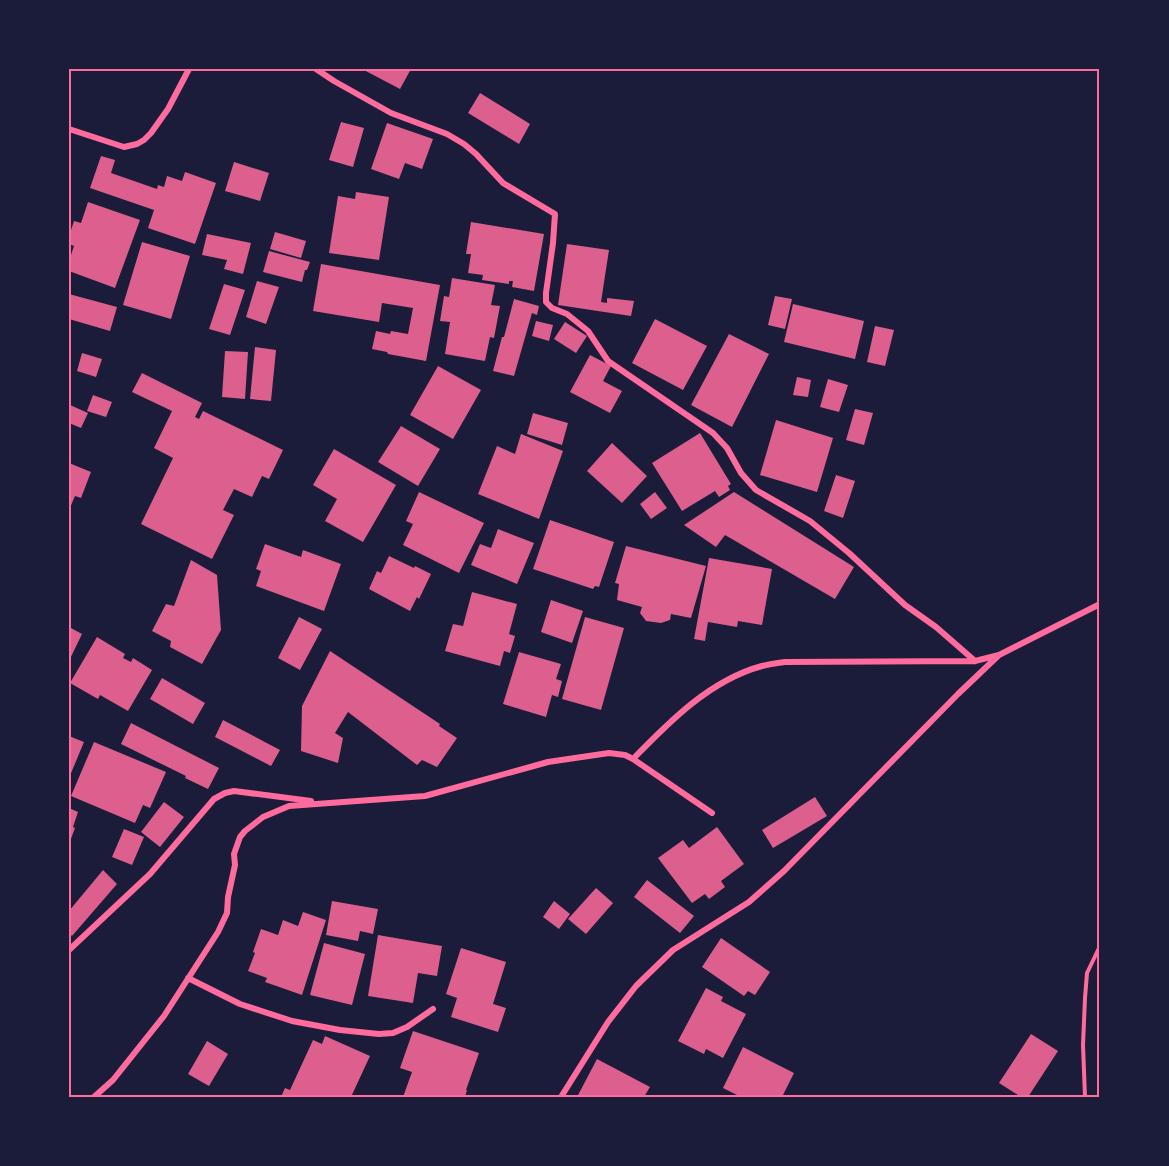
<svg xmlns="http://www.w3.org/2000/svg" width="1169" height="1166" font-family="'Fira Sans Condensed',sans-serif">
<rect width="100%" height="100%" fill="#1b1b3a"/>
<path fill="#dd5f8e" d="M362,69H411L400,89Z
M480,93L530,124L519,144L468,113Z
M341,122L364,128L353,167L329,160Z
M387,123L433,139L422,169L405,163L399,179L371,169Z
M101,156L115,160L111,173L157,189L158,185L164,187L167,176L182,181L185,172L216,183L195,244L148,228L154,210L90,188Z
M234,162L269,173L260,201L225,191Z
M356,192L389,197L379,260L329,253L338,196L355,199Z
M88,202L140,220L115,288L69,271V261L74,246L69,244V236L74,221L81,223Z
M471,222L544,234L534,291L512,287L513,281H509V284L482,280L483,275L468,273L471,254H466Z
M275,232L306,241L301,258L270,249Z
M207,234L251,243L243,274L224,269L227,260L202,255Z
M142,242L190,256L171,319L123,305Z
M567,244L609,250L601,302L607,303V298L634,301L631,316L558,305Z
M269,251L310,262L307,270H305L302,282L263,272Z
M321,264L440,285L426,361L388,354L387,352L372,349L376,331L390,334L391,331L408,334L413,308L382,303L379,322L313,311Z
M452,278L495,285L491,305L500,306L494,338L490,337L485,361L445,354L450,322L440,321L444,296L449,297Z
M257,281L279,287L266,324L246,317Z
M224,284L245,290L230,335L209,329Z
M69,294L117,307L110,331L69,319Z
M775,296L792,299L785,329L768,325Z
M514,299L539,306L537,315L532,313L514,376L493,371L502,337H504Z
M793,304L864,321L855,359L784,342Z
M655,319L707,346L683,390L632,363Z
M536,321L553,325L549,341L532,336Z
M565,322L587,336L576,353L554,339Z
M875,326L894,330L885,366L867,362Z
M729,334L769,354L732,427L691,405Z
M255,347L276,350L271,401L250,399Z
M225,351L248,352L245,399L222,397Z
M82,353L102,359L96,377L77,371Z
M590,355L611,366L603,381L622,391L610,413L570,392Z
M438,366L481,390L453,439L410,415Z
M142,373L202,403L195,417L199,419L203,411L283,450L269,479L262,476L252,497L234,489L223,510L234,515L212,559L141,524L173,458L154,448L172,411L132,392Z
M797,377L811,380L808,397L793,395Z
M828,379L848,385L839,412L820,407Z
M93,395L112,402L106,417L87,411Z
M70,405L88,413L81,428L69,423Z
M855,409L873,413L864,445L846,440Z
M533,413L568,423L562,445L527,434Z
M776,420L833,438L817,492L760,475Z
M401,426L440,449L418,486L378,462Z
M700,433L731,484L728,486L730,490L719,497L715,491L682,511L652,463Z
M521,434L563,451L539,519L478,494L497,446L515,454Z
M612,443L647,476L622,503L587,471Z
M334,449L396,485L363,542L325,521L337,499L313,485Z
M69,463L91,472L81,498L75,496L69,510Z
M836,475L855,481L843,518L824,511Z
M419,492L484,523L459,573L403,545L413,524L406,521Z
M655,492L667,508L651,519L640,504Z
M734,492L854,567L835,599L725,535L716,547L684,525Z
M550,520L614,542L599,587L595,586L593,589L533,569Z
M498,529L534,543L517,584L471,565L480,544L491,548Z
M265,544L301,557L303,550L341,564L324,611L256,586L261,571L256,569Z
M626,546L706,566L691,618L671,614L670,620L661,623L646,621L640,613L642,607L617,600L619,584L615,583Z
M389,556L414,568L415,566L431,574L419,599L417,597L410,611L369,589L377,571L381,573Z
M709,558L772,569L762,625L738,621L737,627L708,622L705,641L694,639Z
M191,560L217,575L221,630L202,664L170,647L171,641L152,631L166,604L174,606Z
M472,592L517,604L509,634L515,636L510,653L504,651L500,666L445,651L453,624L463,626Z
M551,600L583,611L572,643L541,632Z
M299,617L322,629L300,670L278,658Z
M585,617L624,628L601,710L562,699Z
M69,627L82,634L69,661Z
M97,637L125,654L123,658L131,662L133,658L152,670L128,711L100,695L98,699L70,683Z
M330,651L440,724L439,726L457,738L437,767L422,760L417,765L348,712L335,733L343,738L338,763L301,751L302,706Z
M519,652L561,664L556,679L562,681L558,697L552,695L546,717L503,704Z
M162,678L205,703L193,724L150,699Z
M223,720L280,750L271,766L215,737Z
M131,723L219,768L208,789L185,778L186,776L121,744Z
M69,736L84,742L69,778Z
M94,742L166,772L150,808L143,805L135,823L71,796Z
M815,797L827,816L773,848L762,830Z
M164,802L184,817L160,847L141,832Z
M69,808L78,812L73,827L75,828L69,844Z
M717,827L744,864L721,881L725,887L709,899L705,894L692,903L658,858L683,840L689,848Z
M124,829L144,837L132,865L112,857Z
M103,870L117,884L72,936L69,933V911Z
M647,880L694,916L680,933L634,897Z
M596,888L613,903L586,934L568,919Z
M332,901L378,909L373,934L360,931L358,941L326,935Z
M554,901L570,914L559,929L543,917Z
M303,912L326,920L302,995L265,982L267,978L248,971L255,953L253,952L261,929L278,935L283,920L298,926Z
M378,935L442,946L437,976L418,973L413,1003L368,996Z
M721,938L770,972L755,995L748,991L744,996L702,967Z
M324,943L365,954L352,1005L310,995Z
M461,948L506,962L493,1004L506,1008L498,1032L451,1017L457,998L446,994Z
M706,988L723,997L721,1001L746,1014L723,1058L706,1049L704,1054L678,1041Z
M413,1031L479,1053L466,1090H467L465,1097H403L412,1072L400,1068Z
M1031,1034L1058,1051L1028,1097H1021L999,1083Z
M325,1036L370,1056L351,1097H281L285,1088L290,1090L313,1040L322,1044Z
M207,1041L228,1054L209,1086L188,1074Z
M743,1047L794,1073L782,1097H741L723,1088Z
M597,1059L650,1087L644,1097H577Z"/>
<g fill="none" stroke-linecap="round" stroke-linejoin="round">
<path stroke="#ff6b9d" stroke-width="4" d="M1085,1097L1083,1045L1085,998L1087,973L1100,946"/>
<path stroke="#ff6b9d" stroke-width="6" d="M316,69L334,81L391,113L447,134L464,144L476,154L503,183L555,214L553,243L546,293V302L552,308L567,314L588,331L608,361L713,433L727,448L741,473L756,490L810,521L849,553L905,605L936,627L975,661
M69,129L124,147L137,144L144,140L151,133L168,109L189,69
M633,759C669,722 710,680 762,666C769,664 777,663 785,662L975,661L999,655L1100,604
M69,950L150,874L214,799L225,793L234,791L311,801
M188,978L240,1004L292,1021L340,1030L379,1034L393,1033L407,1027L433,1009
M94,1097L113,1080L164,1016L218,932L227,913L228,897L235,865L234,854L240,837L245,831L263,817L289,806L425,796L548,762L609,753L625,755L633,759L712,813
M561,1097L608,1022L636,986L673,950L749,902L784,871L958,694L999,655"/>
</g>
<rect width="1169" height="1166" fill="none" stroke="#1b1b3a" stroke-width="141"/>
<rect x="70" y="70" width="1028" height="1026" fill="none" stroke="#ff6b9d" stroke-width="2"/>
</svg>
